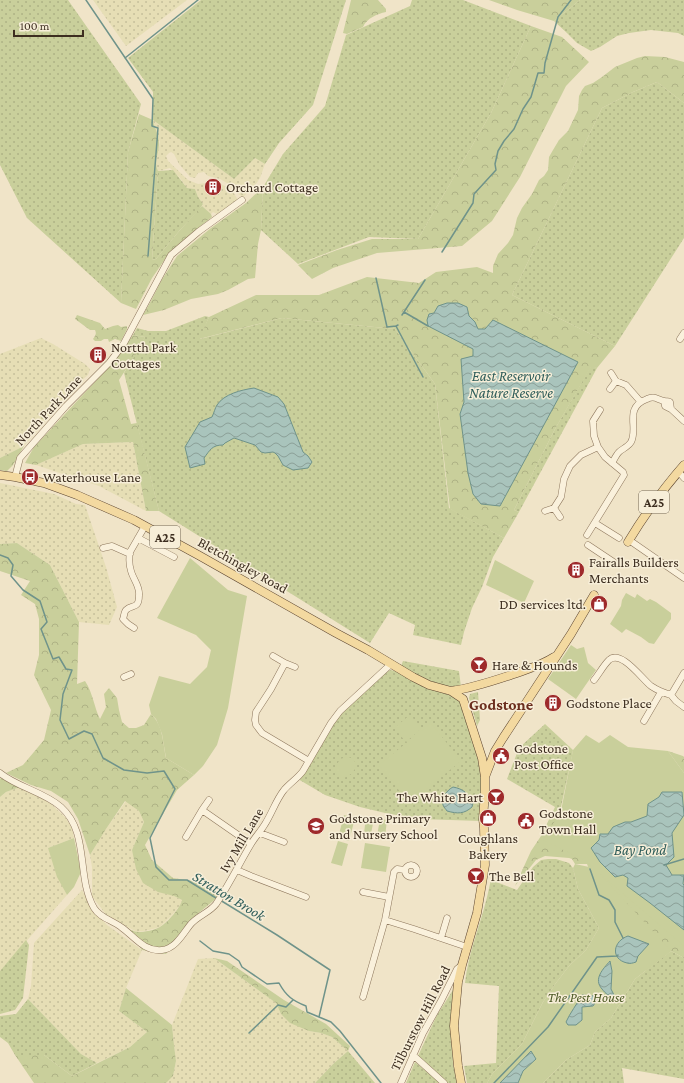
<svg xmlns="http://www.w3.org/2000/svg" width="684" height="1083" font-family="'Crimson Pro',serif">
<defs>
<pattern id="farmland-dots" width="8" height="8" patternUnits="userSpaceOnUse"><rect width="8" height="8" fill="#e6deb5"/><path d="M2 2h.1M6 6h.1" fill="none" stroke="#c6bf9b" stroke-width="1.8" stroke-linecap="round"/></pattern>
<pattern id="grass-dots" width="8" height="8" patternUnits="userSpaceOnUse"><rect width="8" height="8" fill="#c9cf9b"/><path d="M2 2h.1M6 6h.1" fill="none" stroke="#aeb285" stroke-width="1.8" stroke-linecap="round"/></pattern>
<pattern id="forest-crowns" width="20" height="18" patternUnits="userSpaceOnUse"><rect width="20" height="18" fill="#c9cf9b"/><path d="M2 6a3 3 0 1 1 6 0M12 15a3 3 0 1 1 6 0" fill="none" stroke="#aeb285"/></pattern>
<pattern id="water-waves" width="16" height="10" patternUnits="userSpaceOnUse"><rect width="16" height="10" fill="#a9c4bc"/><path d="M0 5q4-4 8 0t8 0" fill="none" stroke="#8ba098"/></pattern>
</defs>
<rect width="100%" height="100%" fill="#f0e4c8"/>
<path fill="url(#farmland-dots)" d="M93,0H187L126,46Z
M153,120L234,179L255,158L265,164L260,178L254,187L243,197L237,193L227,183L220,179L208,176L204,172L198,173L195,178L190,177L179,164L174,154L171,152L169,153L166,156L168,161L188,180L198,184L216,182L227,187L233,192L238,200L225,209L217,214L213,212L211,214L202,206L203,204L198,197L195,189L187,188L180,178L170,168L158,171L156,168V164L160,142L154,127Z
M41,338L53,344L85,364L90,369L88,375L76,385L24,446L0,458V354Z
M133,442L146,511L99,486L36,465L83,444Z
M0,483L54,494L76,504L85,505L106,567L117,607L109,625L79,622L50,565L17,543L0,544Z
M20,787L50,803L65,817L72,828L74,838L48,848L62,885L67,895L0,971V797L6,792Z
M126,801L139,811L144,822L132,850L174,896L182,900L181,904L173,914L160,927L149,930L137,932L107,916L92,896V867L90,855L106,829Z
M82,890L94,911L107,925L142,950L126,988L119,1011L147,1032L130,1047L97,1063L81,1054L28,999L31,986L34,943Z
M214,958L276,1003L281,1014L309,1031L321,1033L332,1037L348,1051L333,1064L315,1083H166L173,1076L176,1061L174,1045L172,1025L198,959Z"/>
<path fill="url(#grass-dots)" d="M0,0H68L141,104L128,152L121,303L27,218L0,165Z
M201,0H346L313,105L279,143L265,164L255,158L234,179L153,120V92L128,58Z
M412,0H463L531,26L491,113L418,239L369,237L298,264L261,230L263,187L283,154L325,106L346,35L410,6Z
M580,0H684V36L678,33L651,30L629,33L617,36L600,47L591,51L577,43L567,33L554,21Z
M657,82L684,103V238L615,346L512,295L602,108L633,92Z
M173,170L187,188L195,189L198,197L203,204L199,210L180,230L156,259L152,260L158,171Z
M205,316L209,317L200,339L282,318L395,329L435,384L449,508L504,538L493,557L482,587L472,608L464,632L461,645L413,635L415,625L389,613L370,643L159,511L124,373L145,337L133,335L137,328L148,331H166Z
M591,366L597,368L519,512L514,510L555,429Z
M403,661L459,671L461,687C437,688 422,677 401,666Z
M391,670L398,672L423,686L459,698L482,767L481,821L419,819L385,813L360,807L325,795L298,779L338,717L385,672Z
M478,692L480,720L477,726L469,698L470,694Z
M545,724L573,750L572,756L561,807H555L507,779L519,748Z
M548,859H556L569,863L573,868L578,889L599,928L586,950L569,966L556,983L543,1002L522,1044L493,1073L487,1083H467L464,1066L496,1063L499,986L465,983C468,955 479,928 486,901C488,894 489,887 491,880L517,890L533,867L541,860Z
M26,940L29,945L23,998L15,1010L0,1014V971Z
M671,951L684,958V1079L622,1068L624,1083H543L566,1060L590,1045L595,1032L611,1018L635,979Z
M453,990L452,1026L453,1064L457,1083H446L418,1056L437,1015Z
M28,999L81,1054L97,1063L72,1076L44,1055H15L8,1043L0,1037V1016L16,1014Z
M348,1051L375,1083H315L333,1064Z
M415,1062L437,1080L439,1083H406Z"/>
<path fill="url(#forest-crowns)" d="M351,0H378L386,9V12C377,14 367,18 363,27L347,34L343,33Z
M489,0H580L554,21L517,10Z
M531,26L562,37L589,62L566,86L520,177L492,221L462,246L377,253L333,268L312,279L298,265L337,250L372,239H418L491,113Z
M645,56L665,57L684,62V103L657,82L633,92L602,108L512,295L615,346L597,368L591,367L555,429L514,510L519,512L504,538L450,509L435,384L395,329L282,318L199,339L209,317L256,295H319L367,277L419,283L436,272L477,267L493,273V266L498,254L508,243L513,235L517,218L522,208L532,194L539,180L544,176L548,170L549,157L553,150L559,140L568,131L578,110L579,96L582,90L585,86L593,83L602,77L615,67L637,58Z
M139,114L153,120C154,127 159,135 159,142C160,152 153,162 158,171L152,260L156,259L180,230L202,206L211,214L212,217L192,233L168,255L152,278L136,309L121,303L128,152Z
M263,187L261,230L258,244L255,278L248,279L228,290L218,294L191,299L164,310L143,315L151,301L161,281L177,256L211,228L246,203Z
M77,315L100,323L105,329L113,326L118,325L121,327L127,326V329L121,341L115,339L109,342L108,339H104L101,341H95L93,339C95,336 97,334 95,330H90L75,319Z
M133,335L145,337L138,351L119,380L131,424L137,423L159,511H146L133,442L83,444L36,465L25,463L34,447L108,368Z
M24,446L13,465L7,471L0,470V458Z
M17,543L50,565L79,622L77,684L85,681C93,693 94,707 100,719L106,707L104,694L109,688L117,698L119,710L122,722L129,728H136L144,725L151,714C163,725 163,743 166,758L194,775L177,790L145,845L152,860L173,878L193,881L218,897L189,921L166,954L142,950L123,925C128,928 133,932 138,932C144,932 155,930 160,927C167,923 181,907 182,900L174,896L158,892L143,883L136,869L132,850L144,822L139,811L125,801L106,829L90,855L78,819L68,802L51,791L31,785L6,773L23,765L44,740L51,710L34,675L39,655V619L35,604L21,595L30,581L0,571V544Z
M668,751L683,756L684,757V773Z
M2,777L20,787L6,792L0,797V779Z
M555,807H561L565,815L684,930V958L671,951L646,971L603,905L587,864H575L572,859L569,858L545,856L536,860L515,886L531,851L541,836Z
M214,958L227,961L284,1000L326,1024L350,1046L348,1051L332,1037L321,1033L309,1031L290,1023L281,1014L276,1003Z
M126,988L172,1025L174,1045L176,1061L173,1076L166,1083H34L15,1055H44L72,1076L130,1047L147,1032L119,1011Z"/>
<path fill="#c9cf9b" d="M190,558L228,590L247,596L228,708L217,745L203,766L194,775L166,758L162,734L156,719L151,714L149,705L159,676L190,684L207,667L211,650L196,635L157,618Z
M495,560L534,581L524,603L486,585Z
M626,593L635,598L637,594L647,601L650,599L656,602L671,613V619L654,644L649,643L641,637L626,629L622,633L610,624L621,606L622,600Z
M571,645L577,649L584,647L588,663L596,670L576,699L548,679Z
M410,715L422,728L406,742L394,728Z
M431,723L461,761L409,803L379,765Z
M586,735L599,743L610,735L628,747L668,751L684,773V946L599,873L671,951L635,979L611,1018L595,1032L590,1045L566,1060L543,1083H487L493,1073L522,1044L543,1002L556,983L569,966L586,950L599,928L578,889L573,868L575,864L594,868L586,861L543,840L561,811L573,750Z
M347,757C353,758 356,761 356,767C351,778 336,784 335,768L340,759Z
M344,815L355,818L349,841L338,838Z
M366,817L374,818L371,834L364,833Z
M380,819L387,820L385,837L377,836Z
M74,838L81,872L74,887L67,895L57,877L48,848Z
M338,841L348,844L342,866L331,863Z
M365,843L390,847L386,872L361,868Z"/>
<path fill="url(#water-waves)" stroke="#6f938a" d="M447,303H458L467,307L469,316L475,322L478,329H485L493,320L578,362L500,506L481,504L473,494L468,473L460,414L464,402L461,359L473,356V349L428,326L427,320L429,314L434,313L438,306Z
M254,388L278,397L284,404L303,452L308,456L312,462L308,468L293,470L283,465L278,456L275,453L273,452L265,453L261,452L255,445L234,438L225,443L223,445C212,445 210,450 204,458L205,464L190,468L185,447L200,422L212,417C214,413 215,408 217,405C224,394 241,390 254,388Z
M453,787C458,788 461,789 465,792L464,796L465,799L473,803L472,807C464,814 458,814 447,811C446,809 444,808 443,805C441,798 447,790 453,787Z
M662,792H682L684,815L672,833L674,857L666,865L672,875H684L683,884L684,885V930L650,903L627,886L628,878L623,875L615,877L600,862L591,848L599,840L600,834H608L613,827L625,822H631L647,816L648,804L659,797Z
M628,936L649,944L638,956L636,962C633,963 630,964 627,963C610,959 613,941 628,936Z
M610,961L612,971L611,989L615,997C608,996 606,994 602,989C593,979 603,969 610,961Z
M601,994L593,1006L582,1007V1020L576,1025H568L566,1022C570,1013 577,1004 582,995L592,996Z
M531,1051L536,1059L523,1071L518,1083H500Z"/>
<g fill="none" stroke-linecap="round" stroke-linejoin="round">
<path stroke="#6f938a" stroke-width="1.5" d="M86,0L153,99L152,126L158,128L148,256
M125,58L198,0
M442,252L473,203L474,194L496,170L495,164L498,151L504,141L514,129L523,109L531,97L538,73H544L545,63L558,17L571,0
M376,278L387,327L396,326
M404,312L428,326
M402,315L425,280
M398,325L396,326L423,377
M0,555L8,558L13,565L11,576L23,590L40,601L47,622L41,629L53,659L59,657L66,669L72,670L63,694L60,720L69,739L84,731L92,734L103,758L124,770L147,773L164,771L175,789L150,838L156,867L169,880H187L216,898
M664,865L684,859
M590,869L599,895L609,900L615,910V922L623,938
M220,900L277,935L330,970L319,1017L331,1022L340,1031L381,1083
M200,941L213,951L229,954L239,961L242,967L267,984L279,983C286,996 293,1001 306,1006L307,1012L319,1017
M249,1033L278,1005L286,1007L293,1000
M494,1083L548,1027L597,957L617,956L618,955"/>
<defs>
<path id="minor" d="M680,339L684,333
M611,373L616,381
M610,389L616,381L626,385L640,401
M664,401L665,406L671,409L684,421
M612,463C614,460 616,455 619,452C622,449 628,447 631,442C639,427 623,408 647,399C655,395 657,400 665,401C667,401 669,401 670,402L671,409
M678,471L684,478
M15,477L20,458L66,406L109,363L123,345L171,255L198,232L242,200
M554,508L560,517
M545,511L554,508L561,497L564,479L570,466L581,455L598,447
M595,523L619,538
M587,535L624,475L623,472L605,457L598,447L594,436L593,421L600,410
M138,538L174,557
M629,540L684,578
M588,545L615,563
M103,548L112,546L130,554
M134,628L128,624L123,619C124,617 124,612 126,610C132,604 139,610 139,595C140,586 133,579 131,571C129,565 129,558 130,552L145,526
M273,656L285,663
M295,667L285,663L271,689L256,712L255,720L256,725L262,733L309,761
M124,677L131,674
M594,680C599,674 603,666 609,660C621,649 642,679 651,686C657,690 664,693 671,695L684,673
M671,695L676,701L684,707
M644,721L661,692
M0,773C17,787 44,792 61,807C90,833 76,877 94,908C100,918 112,920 121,927C134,936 144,952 162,950C175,949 183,934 190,925C197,916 209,913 216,904C229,885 239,864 251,844C255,837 261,831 265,824C272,813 276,800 284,790C290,783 298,778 303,771L331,723L340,711L391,664
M202,810L251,844
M260,833L284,842
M186,837L202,810L209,800
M405 871a6 6 0 1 1 12 0a6 6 0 1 1-12 0Z
M237,870L251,876L306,897
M363,892L389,897
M385,920L414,929L467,947
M441,938L447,918
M363,997L385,920L394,872L397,869L405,870
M413,1055L444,1083
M401,1083L423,1033L441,1001L457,969L462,965"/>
<path id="major" d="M0,475L15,477L44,483L77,495L134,520L200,556L336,633L368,650L413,677L429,685L451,691L463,699L482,758L485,777V792L483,819L484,828L485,865L477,913L462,965L458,982L454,1026L458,1066L461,1083
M628,542C645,514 663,489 684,465
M451,691C473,688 493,681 514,674C528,669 542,665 554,657
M485,777L495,751L503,738L571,634L594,595"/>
</defs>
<use href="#minor" stroke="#8d765c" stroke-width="7"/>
<use href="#major" stroke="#5b4430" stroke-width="9"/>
<use href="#minor" stroke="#faf1dc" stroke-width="6"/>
<use href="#major" stroke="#f3d9a0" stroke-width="8"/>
</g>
<defs>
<symbol id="building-disc" viewBox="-11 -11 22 22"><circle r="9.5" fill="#9e2a2b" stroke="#f7eed8"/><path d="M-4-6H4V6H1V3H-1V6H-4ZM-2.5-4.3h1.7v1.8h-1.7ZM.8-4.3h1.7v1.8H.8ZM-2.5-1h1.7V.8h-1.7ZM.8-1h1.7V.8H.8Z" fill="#fff"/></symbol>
<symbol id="bus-disc" viewBox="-11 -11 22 22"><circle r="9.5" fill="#9e2a2b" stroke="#f7eed8"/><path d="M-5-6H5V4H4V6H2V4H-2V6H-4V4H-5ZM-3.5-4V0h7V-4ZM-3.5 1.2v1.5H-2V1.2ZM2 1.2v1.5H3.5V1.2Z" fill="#fff"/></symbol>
<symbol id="shop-disc" viewBox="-11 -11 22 22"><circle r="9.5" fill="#9e2a2b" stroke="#f7eed8"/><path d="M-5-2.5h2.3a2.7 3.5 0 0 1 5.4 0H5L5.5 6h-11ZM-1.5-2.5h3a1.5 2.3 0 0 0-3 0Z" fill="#fff"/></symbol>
<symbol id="bar-disc" viewBox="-11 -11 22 22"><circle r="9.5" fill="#9e2a2b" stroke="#f7eed8"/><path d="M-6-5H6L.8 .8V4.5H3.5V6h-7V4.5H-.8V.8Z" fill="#fff"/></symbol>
<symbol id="civic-disc" viewBox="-11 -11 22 22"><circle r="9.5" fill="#9e2a2b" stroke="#f7eed8"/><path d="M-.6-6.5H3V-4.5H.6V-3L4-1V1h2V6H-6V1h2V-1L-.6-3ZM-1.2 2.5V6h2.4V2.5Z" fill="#fff"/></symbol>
<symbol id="school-disc" viewBox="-11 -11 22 22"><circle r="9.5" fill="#9e2a2b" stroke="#f7eed8"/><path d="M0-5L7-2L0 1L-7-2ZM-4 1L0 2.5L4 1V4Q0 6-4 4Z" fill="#fff"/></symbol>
</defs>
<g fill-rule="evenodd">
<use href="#building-disc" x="203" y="177" width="20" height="20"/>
<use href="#building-disc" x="88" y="345" width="20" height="20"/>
<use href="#bus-disc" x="20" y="467" width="20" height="20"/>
<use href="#building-disc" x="566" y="560" width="20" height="20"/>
<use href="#shop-disc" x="589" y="594" width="20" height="20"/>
<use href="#bar-disc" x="469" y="655" width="20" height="20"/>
<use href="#building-disc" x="543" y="693" width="20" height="20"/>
<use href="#civic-disc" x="491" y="746" width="20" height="20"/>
<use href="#bar-disc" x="486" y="787" width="20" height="20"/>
<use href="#shop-disc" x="478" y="808" width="20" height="20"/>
<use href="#civic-disc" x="516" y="811" width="20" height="20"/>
<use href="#school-disc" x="306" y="816" width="20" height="20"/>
<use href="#bar-disc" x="466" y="866" width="20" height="20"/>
</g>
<g text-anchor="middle" stroke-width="3" stroke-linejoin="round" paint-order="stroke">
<g fill="#f7eed8" stroke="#756857" stroke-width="1">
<rect x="639" y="491" width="30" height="22" rx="3"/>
<rect x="150" y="526" width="30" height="22" rx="3"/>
</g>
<g font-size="13" font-weight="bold" fill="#3d2e20">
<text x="654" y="507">A25</text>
<text x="165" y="542">A25</text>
</g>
<g font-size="14" fill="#3d2e20" stroke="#f7eed8" text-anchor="start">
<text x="226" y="192">Orchard Cottage</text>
<text x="111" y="352">Nortth Park<tspan x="111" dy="16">Cottages</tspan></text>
<text x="43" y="482">Waterhouse Lane</text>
<text x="589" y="567">Fairalls Builders<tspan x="589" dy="16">Merchants</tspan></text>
<text x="586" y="609" text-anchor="end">DD services ltd.</text>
<text x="492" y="670">Hare &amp; Hounds</text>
<text x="566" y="708">Godstone Place</text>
<text x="514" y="753">Godstone<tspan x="514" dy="16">Post Office</tspan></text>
<text x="483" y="802" text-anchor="end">The White Hart</text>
<text x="539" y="818">Godstone<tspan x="539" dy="16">Town Hall</tspan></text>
<text x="329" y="823">Godstone Primary<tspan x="329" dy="16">and Nursery School</tspan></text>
<text x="488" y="843" text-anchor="middle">Coughlans<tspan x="488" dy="16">Bakery</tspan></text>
<text x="489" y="881">The Bell</text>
</g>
<g font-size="14" fill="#3d2e20" stroke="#f7eed8">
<text transform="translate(48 410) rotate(-47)" y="5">North Park Lane</text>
<text transform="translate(243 565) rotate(29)" y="5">Bletchingley Road</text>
<text transform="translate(241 840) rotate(-59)" y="5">Ivy Mill Lane</text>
<text transform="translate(420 1018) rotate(-63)" y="5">Tilburstow Hill Road</text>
</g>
<g font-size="14" font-style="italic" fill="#4d5a26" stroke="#f7eed8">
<text x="586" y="1002">The Pest House</text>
</g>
<g font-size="15" font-style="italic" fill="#2f5d5a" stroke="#f7eed8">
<text x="511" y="381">East Reservoir<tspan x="511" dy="17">Nature Reserve</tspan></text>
<text x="640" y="855">Bay Pond</text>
<text transform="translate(229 896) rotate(31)" y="5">Stratton Brook</text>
</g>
<g font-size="16" font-weight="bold" fill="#6b2e1e" stroke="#f7eed8">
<text x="501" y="710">Godstone</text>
</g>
</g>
<path d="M14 30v6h69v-6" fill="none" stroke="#3d2e20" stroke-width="2"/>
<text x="20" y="30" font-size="12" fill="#3d2e20" stroke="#f7eed8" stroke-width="3" paint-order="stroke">100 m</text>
</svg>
